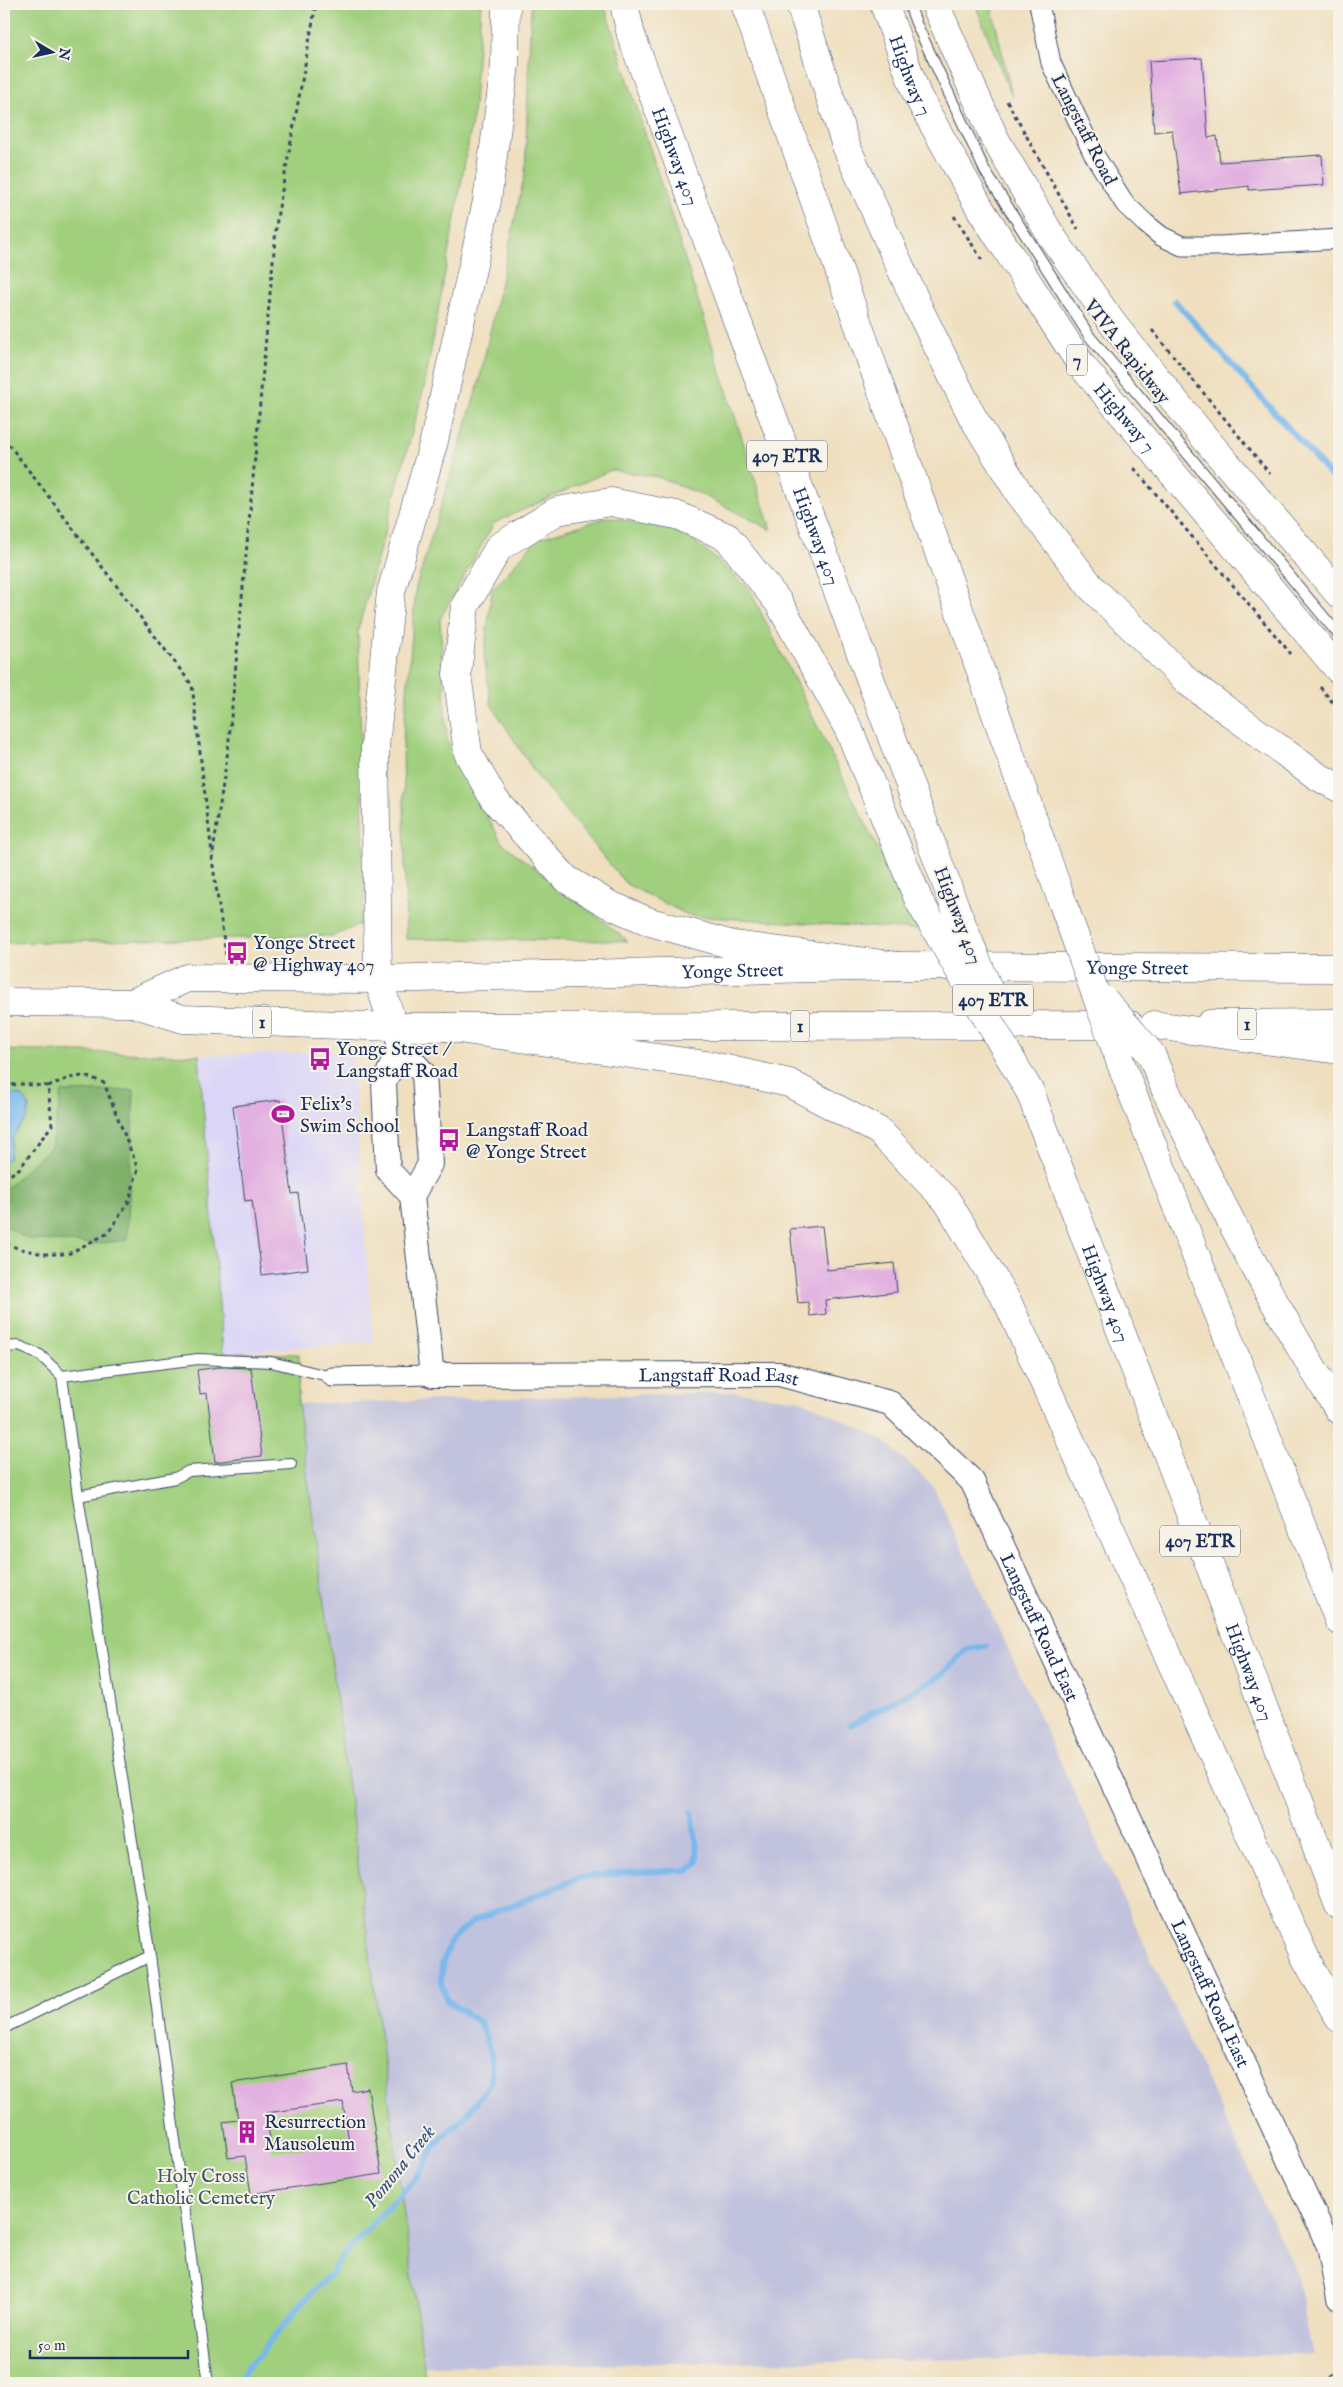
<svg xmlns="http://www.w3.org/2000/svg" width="1343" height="2387" font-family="'IM FELL English',serif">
<rect width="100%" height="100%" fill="#f7f3e8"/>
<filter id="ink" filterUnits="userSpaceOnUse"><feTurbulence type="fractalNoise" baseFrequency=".02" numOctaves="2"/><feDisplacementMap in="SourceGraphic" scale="10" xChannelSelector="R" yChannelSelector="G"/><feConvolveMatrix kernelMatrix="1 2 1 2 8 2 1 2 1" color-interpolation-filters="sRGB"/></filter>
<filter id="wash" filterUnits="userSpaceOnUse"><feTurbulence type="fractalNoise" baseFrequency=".0096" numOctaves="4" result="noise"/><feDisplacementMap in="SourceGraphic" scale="20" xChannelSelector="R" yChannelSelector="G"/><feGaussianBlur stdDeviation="1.12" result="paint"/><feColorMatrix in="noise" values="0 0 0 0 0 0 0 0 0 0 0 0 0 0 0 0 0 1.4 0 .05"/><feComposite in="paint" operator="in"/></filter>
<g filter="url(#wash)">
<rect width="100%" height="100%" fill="#efdfbf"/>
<path fill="#dbd6f7" d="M351,1052L373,1342L223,1353L199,1055Z"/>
<path fill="#c1c2dd" d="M734,1392L801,1400L883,1440L933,1486L1296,2273L1313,2355L424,2366L298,1404Z"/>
<path fill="#a0cf7d" stroke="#5e7f6e" d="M4,4H481L473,117L425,384L358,630L365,897L359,925L333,936L4,943Z
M531,4H604L771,530L703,495L658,477L611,470L494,523L440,619L447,740L502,843L628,941L406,939L403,740L416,587L479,382L525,173Z
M975,4H991L1012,97Z
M608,517L684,532L749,588L918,930L690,916L626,884L537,776L491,704L484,655L492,590L537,539Z
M4,1050L199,1055L223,1353L299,1354L298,1404L426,2383H4Z"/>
<path fill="#80b26c" stroke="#4e7065" d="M134,1090L127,1240L94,1244L27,1239L4,1225V1190L51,1147L62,1092Z"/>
<path fill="#78b8ec" stroke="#4a74a5" d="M14,1094L23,1096L29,1106L27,1118L12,1137L9,1159L4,1161V1100Z"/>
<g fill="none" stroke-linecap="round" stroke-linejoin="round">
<path stroke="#78b8ec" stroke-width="6" d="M1175,301L1339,485
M850,1725L942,1675L967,1649L986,1646
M236,2383L248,2366L262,2352L304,2300L329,2276L343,2255L415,2179L428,2159L433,2146L468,2113L492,2081L491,2053L480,2023L447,2000L441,1983L442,1965L451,1940L473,1921L579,1878L617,1873L689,1870L697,1863V1849L692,1812"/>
</g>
<g id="blocks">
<path fill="#e2b1e1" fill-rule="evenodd" d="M1202,58L1208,138L1217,136L1220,162L1322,155L1324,185L1249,190V186L1181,194L1172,130L1154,132L1149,61Z
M280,1100L292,1194L298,1193L308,1269L262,1275L252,1200L245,1201L233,1106Z
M822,1226L827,1270L894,1263L897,1292L825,1300L826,1314L810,1316L808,1302L798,1303L790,1229Z
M219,1367L251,1368L262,1456L215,1462L207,1393L200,1394L197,1370Z
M348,2065L352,2091L368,2088L381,2174L251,2194L245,2156L228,2158L223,2122L238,2120L232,2083ZM343,2102L349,2143L272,2153L266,2113Z"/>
</g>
</g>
<g filter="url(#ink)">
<use href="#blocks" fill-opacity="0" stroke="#3b496d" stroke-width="1"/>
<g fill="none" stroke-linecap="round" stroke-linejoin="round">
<defs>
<path id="service" d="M909,4L916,23L985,171L1090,337L1339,635
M4,1347L19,1346L40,1355L62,1376L78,1496L150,1956L208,2383
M62,1376L198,1359L271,1362L332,1377
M78,1496L175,1478L189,1471L291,1464
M4,2028L150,1956"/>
<path id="minor" d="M1039,4L1051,63L1093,153L1125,204L1145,223L1161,236L1182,246H1220L1339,239
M332,1377L432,1375
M1336,2383H1339"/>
<g id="tertiary">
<path d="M396,1033L400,1047L424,1074L430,1164L412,1196"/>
<path id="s1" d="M400,1047L384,1083L388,1170L412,1196L432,1375L779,1374L890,1403L972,1481L1329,2246L1339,2298"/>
</g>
<g id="primary">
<path id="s2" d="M884,4L917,95L981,210L1082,366L1339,670"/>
<path d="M935,4L994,137L1050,234L1113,324L1203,436L1339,594"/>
<path d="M378,979L394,1027"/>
<path d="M4,1002L132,1003L183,1019L394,1027L1130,1025"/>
<path id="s3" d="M132,1003L187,978L378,979L897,966L1339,968"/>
<path d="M1210,1024L1339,1023"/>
</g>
<g id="motorway">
<path id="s4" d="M624,4L631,35L955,907"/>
<path d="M745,4L1063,904"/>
<path d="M800,4L846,146L920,311L972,416L1019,493L1091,587L1188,682L1317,776L1339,788"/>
<path d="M897,966L733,945L650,922L608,904L566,879L494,799L468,753L457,674L465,606L499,547L557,511L611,502L676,515L727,537L779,603L849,730L919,901"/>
<path d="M378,979L375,747L391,592L434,441L487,201L505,65L506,4"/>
<path d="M1154,1025L1339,1050"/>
<path d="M445,1027L713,1066L789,1083L879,1131L947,1201L1008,1303L1306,1959L1339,2018"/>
<path d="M1124,1072L1339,1621"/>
<path d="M1166,1091C1219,1200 1273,1308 1339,1410"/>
<path id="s5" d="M1030,1092L1339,1906"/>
</g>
</defs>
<use href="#service" stroke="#3b496d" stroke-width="12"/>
<use href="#minor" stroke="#3b496d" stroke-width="21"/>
<use href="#tertiary" stroke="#3b496d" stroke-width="26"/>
<use href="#primary" stroke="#3b496d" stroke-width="29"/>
<use href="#motorway" stroke="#3b496d" stroke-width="29"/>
<path stroke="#3b496d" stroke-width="3" stroke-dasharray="4 4" stroke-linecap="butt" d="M1007,101L1078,229
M954,216L984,263
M1152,330L1270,474
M4,438L192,685L212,854
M1134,468L1291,654
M1320,687L1339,710
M226,955L212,859L228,750L277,218L316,4
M4,1086L19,1084L48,1086
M4,1179L20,1168L52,1125L48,1086C73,1077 79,1071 104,1083L138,1169L129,1201L108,1233L68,1254H43L17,1248L4,1242"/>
<use href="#service" stroke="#fff" stroke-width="10"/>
<use href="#minor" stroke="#fff" stroke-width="19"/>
<use href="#tertiary" stroke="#fff" stroke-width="24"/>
<use href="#primary" stroke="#fff" stroke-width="28"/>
<use href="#motorway" stroke="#fff" stroke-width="28"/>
<defs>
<path id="motorway-bridge" d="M919,901L1030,1092
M1063,904L1124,1072
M955,907L994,1003
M1104,1000L1151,1054L1166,1091"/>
</defs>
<use href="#motorway-bridge" stroke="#3b496d" stroke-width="29" stroke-linecap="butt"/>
<use href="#motorway-bridge" stroke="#fff" stroke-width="28"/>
</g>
</g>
<defs>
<symbol id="bus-bare" viewBox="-9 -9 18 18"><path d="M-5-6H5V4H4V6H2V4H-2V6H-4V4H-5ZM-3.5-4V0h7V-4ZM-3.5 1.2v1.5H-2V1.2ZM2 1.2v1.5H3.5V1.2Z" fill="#b5179e" stroke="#f7f3e8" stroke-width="2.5" paint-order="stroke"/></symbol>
<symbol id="stadium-bare" viewBox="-9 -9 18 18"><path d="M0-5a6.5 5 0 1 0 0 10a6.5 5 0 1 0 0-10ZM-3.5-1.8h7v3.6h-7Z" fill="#b5179e" stroke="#f7f3e8" stroke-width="2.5" paint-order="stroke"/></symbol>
<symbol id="building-bare" viewBox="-9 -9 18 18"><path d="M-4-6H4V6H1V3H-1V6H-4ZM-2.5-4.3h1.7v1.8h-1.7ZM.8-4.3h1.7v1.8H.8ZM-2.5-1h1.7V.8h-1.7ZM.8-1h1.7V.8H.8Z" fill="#b5179e" stroke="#f7f3e8" stroke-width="2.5" paint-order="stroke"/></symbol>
</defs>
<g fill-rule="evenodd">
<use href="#bus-bare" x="221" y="937" width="32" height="32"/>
<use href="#bus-bare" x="304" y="1043" width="32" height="32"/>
<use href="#stadium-bare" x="267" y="1098" width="32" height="32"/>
<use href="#bus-bare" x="433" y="1124" width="32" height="32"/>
<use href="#building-bare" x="231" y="2116" width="32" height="32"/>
</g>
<g text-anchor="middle" stroke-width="4" stroke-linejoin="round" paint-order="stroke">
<g fill="#f7f3e8" stroke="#5d6a87" stroke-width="1">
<rect x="1067" y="344.5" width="20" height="31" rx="4"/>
<rect x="747" y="440.5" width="80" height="31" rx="4"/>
<rect x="953" y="984.5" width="80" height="31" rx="4"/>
<rect x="253" y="1006.5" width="18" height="31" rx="4"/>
<rect x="1238" y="1008.5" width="18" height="31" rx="4"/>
<rect x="791" y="1010.5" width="18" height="31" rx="4"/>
<rect x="1160" y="1525.5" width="80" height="31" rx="4"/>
</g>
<g font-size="18" font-weight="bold" fill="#1b2f5e">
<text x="1077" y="366">7</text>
<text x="787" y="462">407 ETR</text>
<text x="993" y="1006">407 ETR</text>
<text x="262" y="1028">1</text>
<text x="1247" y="1030">1</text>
<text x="800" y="1032">1</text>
<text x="1200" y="1547">407 ETR</text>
</g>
<g font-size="19" fill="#1b2f5e" stroke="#f7f3e8">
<text dy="7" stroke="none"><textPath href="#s2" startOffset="76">Highway 7</textPath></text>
<text transform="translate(1085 129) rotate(63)" y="7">Langstaff Road</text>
<text dy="7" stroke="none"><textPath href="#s4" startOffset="161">Highway 407</textPath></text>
<text transform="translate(1128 351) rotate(52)" y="7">VIVA Rapidway</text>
<text dy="7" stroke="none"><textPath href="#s2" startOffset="481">Highway 7</textPath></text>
<text dy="7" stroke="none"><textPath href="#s4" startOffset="566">Highway 407</textPath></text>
<text transform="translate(959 915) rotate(69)" y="7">Highway 407</text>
<text dy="7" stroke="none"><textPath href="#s3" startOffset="1011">Yonge Street</textPath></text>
<text dy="7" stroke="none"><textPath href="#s3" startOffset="606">Yonge Street</textPath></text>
<text dy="7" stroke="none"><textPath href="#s5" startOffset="215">Highway 407</textPath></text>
<text dy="7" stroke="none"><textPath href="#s1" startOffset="629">Langstaff Road East</textPath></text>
<text dy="7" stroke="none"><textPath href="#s1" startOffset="1078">Langstaff Road East</textPath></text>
<text dy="7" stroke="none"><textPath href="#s5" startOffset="620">Highway 407</textPath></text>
<text dy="7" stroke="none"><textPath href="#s1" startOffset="1482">Langstaff Road East</textPath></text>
</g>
<g font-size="19" fill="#1b2f5e" stroke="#f7f3e8" text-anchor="start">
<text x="253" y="949">Yonge Street<tspan x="253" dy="22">@ Highway 407</tspan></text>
<text x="336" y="1055">Yonge Street /<tspan x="336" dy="22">Langstaff Road</tspan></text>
<text x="300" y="1110">Felix's<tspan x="300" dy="22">Swim School</tspan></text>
<text x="466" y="1136">Langstaff Road<tspan x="466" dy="22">@ Yonge Street</tspan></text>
<text x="264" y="2128">Resurrection<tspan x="264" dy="22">Mausoleum</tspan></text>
</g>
<g font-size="19" fill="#3c5766" stroke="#f7f3e8">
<text x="201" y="2182">Holy Cross<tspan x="201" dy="22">Catholic Cemetery</tspan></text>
</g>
<g font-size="20" font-style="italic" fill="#325182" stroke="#f7f3e8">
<text transform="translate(399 2166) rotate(-51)" y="7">Pomona Creek</text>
</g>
</g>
<rect width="1343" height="2387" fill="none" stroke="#f7f3e8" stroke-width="20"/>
<g transform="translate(52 52) rotate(99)" stroke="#f7f3e8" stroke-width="4" paint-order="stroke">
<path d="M0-4L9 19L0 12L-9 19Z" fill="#1b2f5e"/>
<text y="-8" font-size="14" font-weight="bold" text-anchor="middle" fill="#1b2f5e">N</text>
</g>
<path d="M30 2350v8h158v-8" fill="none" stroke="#1b2f5e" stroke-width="2.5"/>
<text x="38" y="2350" font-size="15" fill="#1b2f5e" stroke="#f7f3e8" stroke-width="4" paint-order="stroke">50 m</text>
</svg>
